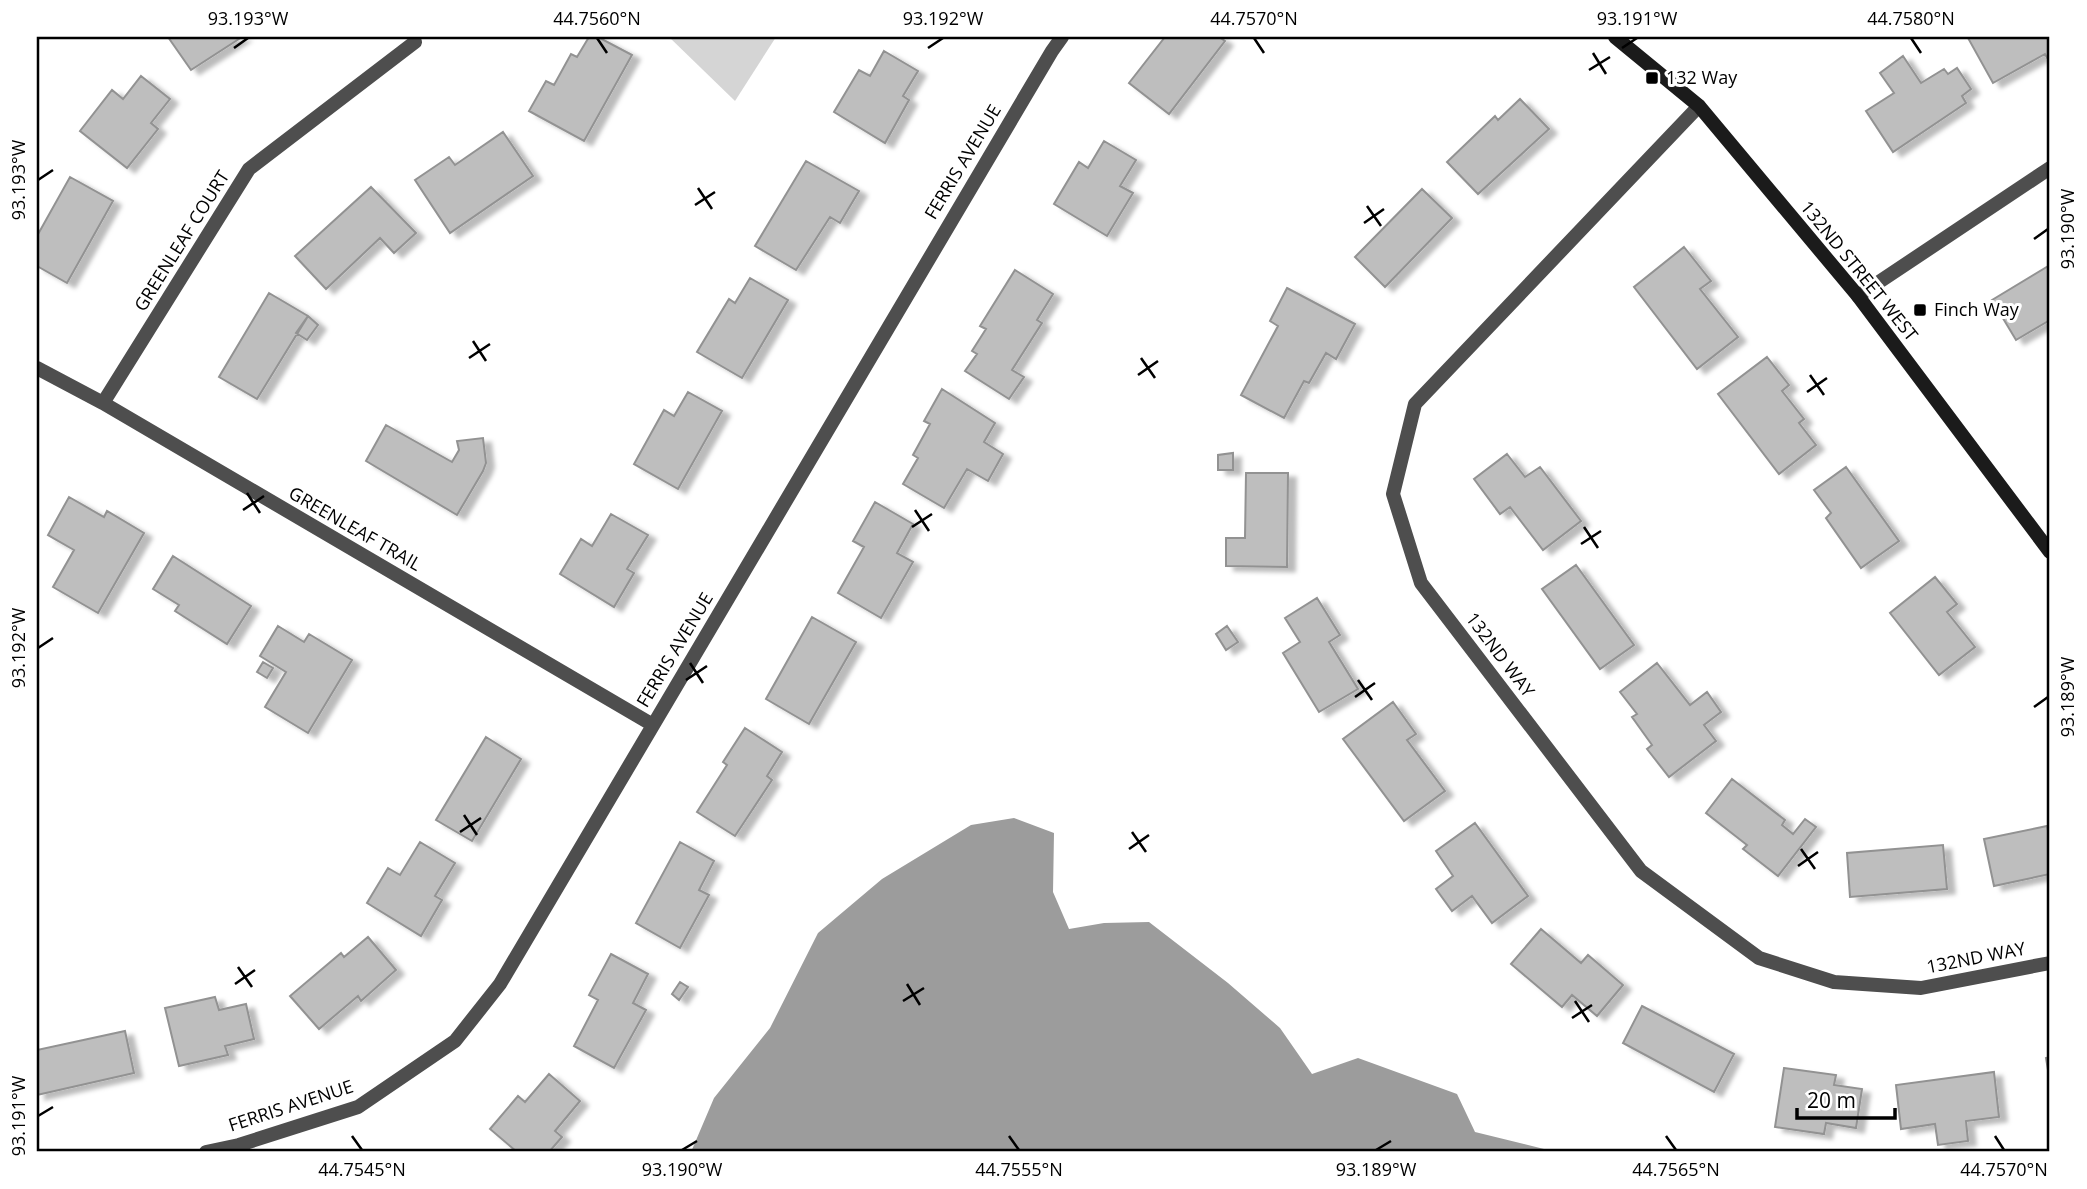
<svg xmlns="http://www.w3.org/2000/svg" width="2087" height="1189" font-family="'Open Sans',sans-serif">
<defs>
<filter id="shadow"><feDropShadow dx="8" dy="4.5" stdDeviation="2" flood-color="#0004"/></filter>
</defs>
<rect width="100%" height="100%" fill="#fff"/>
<path fill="#d5d5d5" d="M669,37H776L735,101Z"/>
<path fill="#9c9c9c" d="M1014,818L1054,833L1053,892L1069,929L1104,923L1149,922L1228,983L1280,1028L1312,1074L1358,1058L1457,1094L1475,1132L1556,1152H691L714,1098L770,1028L818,933L882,879L971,825Z"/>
<path fill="#bebebe" stroke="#929292" stroke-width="2" filter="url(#shadow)" d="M168,37H242L191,70Z
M589,37H598L632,55L584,141L529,111L546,81L554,85L571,54L577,57Z
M1165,37H1219L1225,41L1169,114L1129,83Z
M1972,37H2050V63L2045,54L1993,83L1968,38Z
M884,51L918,71L903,96L909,100L885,143L834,112L859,70L870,76Z
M1903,56L1921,83L1944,69L1948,74L1957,68L1971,89L1962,96L1966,103L1893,152L1866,111L1894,93L1880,73Z
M141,76L170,99L151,123L158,129L127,168L80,131L112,90L123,99Z
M1520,99L1549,129L1478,194L1447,162L1495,116L1498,120Z
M503,132L533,176L450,233L415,180L449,157L455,165Z
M1104,141L1136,160L1120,186L1133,193L1107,236L1054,204L1079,162L1088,168Z
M806,161L859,191L840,223L830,217L796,270L755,246Z
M70,177L113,201L67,283L37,266V236Z
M371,187L416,233L394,253L380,238L326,289L295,256Z
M1422,189L1452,218L1385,287L1355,257Z
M1684,247L1711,281L1700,289L1738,337L1697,369L1634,287Z
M2050,265V320L2016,340L1992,300Z
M1015,270L1053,294L1037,320L1042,323L1012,370L1024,377L1009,399L965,371L977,354L972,351L986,329L980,326Z
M750,278L788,300L742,378L697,352L729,299L735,303Z
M1287,288L1355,324L1336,359L1326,353L1309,383L1304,381L1284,418L1241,395L1278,326L1270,321Z
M269,293L308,316L257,399L219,377Z
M308,316L318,325L307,340L296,333Z
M1767,357L1789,385L1782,391L1804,419L1799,423L1816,445L1779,474L1718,394Z
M942,389L995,423L984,442L1003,454L988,481L967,469L944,508L903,484L918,458L913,455L930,424L924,421Z
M688,392L722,411L678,489L634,464L664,410L674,416Z
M386,425L452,462L459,450L457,441L483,438L486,463L483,471L457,515L366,461Z
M1233,453V470H1218V455Z
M1507,454L1525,477L1540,467L1581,521L1543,550L1510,507L1500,514L1474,479Z
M1846,467L1899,541L1861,568L1826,518L1831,513L1814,490Z
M1246,473H1288L1287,567L1226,566V538H1245Z
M69,497L104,517L107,511L144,533L98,613L53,587L74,550L48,535Z
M875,502L913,524L897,553L913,562L881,618L838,593L864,547L853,541Z
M611,514L648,535L627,569L634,573L614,607L560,574L581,539L592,546Z
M173,556L251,606L227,644L175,611L179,605L153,589Z
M1576,565L1634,645L1600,669L1542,589Z
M1935,577L1957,604L1947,612L1975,647L1939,675L1890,613Z
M1317,598L1340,635L1329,642L1358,689L1319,712L1283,653L1300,642L1285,618Z
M812,617L856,642L809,724L766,699Z
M278,626L304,642L309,634L352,660L308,733L265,707L286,672L260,656Z
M1227,626L1238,642L1226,650L1216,634Z
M263,662L273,668L267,678L257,672Z
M1657,663L1690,705L1707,692L1721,712L1704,725L1716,741L1669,777L1647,749L1652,745L1632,717L1637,714L1620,692Z
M1393,702L1416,734L1407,740L1445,791L1404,821L1343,739Z
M745,728L782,752L767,776L772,780L735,836L697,812L727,765L723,762Z
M486,737L521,759L472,841L436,820Z
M1732,779L1785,820L1782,825L1793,834L1805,819L1816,827L1778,876L1743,849L1747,845L1706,813Z
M1475,823L1528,896L1492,923L1472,896L1452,911L1436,889L1453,876L1436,851Z
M2047,826L2049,835L2050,834V874L1994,886L1984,839Z
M420,842L455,863L435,896L442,900L421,936L367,903L388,868L400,875Z
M680,842L714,861L699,890L709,895L680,948L636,923Z
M1943,845L1947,889L1850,897L1847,853Z
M1541,929L1581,963L1588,955L1623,985L1597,1016L1572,995L1562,1007L1511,964Z
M368,937L396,970L361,1001L358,996L319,1029L290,996L341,953L344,957Z
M611,954L648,974L633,1003L646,1010L614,1068L574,1046L598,1000L589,995Z
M680,982L688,987L679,1000L672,994Z
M215,997L219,1010L246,1004L254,1039L225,1046L228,1055L179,1066L165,1008Z
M1642,1006L1734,1054L1714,1092L1623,1043Z
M125,1031L134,1073L37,1095V1050Z
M2050,1057V1082L2046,1058Z
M1784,1068L1836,1075L1834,1085L1862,1089L1856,1128L1826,1123L1824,1134L1775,1127Z
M1994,1072L1999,1117L1966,1121L1968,1141L1938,1145L1935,1124L1901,1129L1896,1085Z
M549,1074L580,1101L555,1131L562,1137L549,1152H517L490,1129L518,1096L525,1102Z"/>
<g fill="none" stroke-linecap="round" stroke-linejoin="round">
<path stroke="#4e4e4e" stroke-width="14" d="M1699,106L1415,404L1393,494L1421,583L1641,871L1759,958L1834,982L1921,988L2050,963
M1858,296L2050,168
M37,368L103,403L653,725
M103,403L249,169L415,42
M206,1152L239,1145L358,1107L455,1041L500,984L1052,51L1062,37"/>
<path stroke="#1b1b1b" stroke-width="14" d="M1615,37L1699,106L1858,296L2050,552"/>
</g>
<path fill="none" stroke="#000" stroke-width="2.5" d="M597,38L607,53M1254,38L1264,53M1911,38L1921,53M234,48L248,38M928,48L943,38M1622,48L1637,38M1593,53L1606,74M1589,70L1610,57M38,180L53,170M698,188L712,209M695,205L715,192M1367,206L1381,226M1364,223L1384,209M2034,239L2048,229M473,341L486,361M469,358L490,344M1141,358L1155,378M1138,375L1158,361M1810,375L1824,395M1807,392L1827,378M247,493L260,513M243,510L264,496M915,510L929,531M912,527L932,514M1584,527L1598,548M1581,544L1601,531M38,648L53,638M690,663L703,683M686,680L707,666M1358,680L1372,700M1355,697L1375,683M2034,707L2048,697M464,815L477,835M460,832L481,818M1132,832L1146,852M1129,849L1149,835M1801,849L1815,869M1798,866L1818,852M238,967L252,987M235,984L255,970M907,984L920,1005M903,1001L924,988M1575,1001L1589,1022M1572,1018L1592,1005M38,1116L53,1107M352,1136L362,1150M1009,1136L1019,1150M1666,1136L1676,1150M1995,1136L2004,1150M682,1150L697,1141M1376,1150L1391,1141"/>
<g fill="#000" stroke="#fff" stroke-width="2.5">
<rect x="1645" y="71" width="14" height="14" rx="3.5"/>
<rect x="1913" y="303" width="14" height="14" rx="3.5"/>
</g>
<g text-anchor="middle" stroke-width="6" stroke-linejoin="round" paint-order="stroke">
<g font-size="18" fill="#000" stroke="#fff" text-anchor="start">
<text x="1666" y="84">132 Way</text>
<text x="1934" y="316">Finch Way</text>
</g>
<g font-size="18" fill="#000" stroke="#fff">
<text transform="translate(963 162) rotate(-59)" y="6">FERRIS AVENUE</text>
<text transform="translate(182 241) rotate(-58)" y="6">GREENLEAF COURT</text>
<text transform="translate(1859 271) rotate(51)" y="6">132ND STREET WEST</text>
<text transform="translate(355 529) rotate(30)" y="6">GREENLEAF TRAIL</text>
<text transform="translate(675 650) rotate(-59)" y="6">FERRIS AVENUE</text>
<text transform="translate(1500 655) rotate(53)" y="6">132ND WAY</text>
<text transform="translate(1976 958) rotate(-11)" y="6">132ND WAY</text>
<text transform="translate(291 1106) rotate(-18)" y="6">FERRIS AVENUE</text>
</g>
</g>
<rect width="2087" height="1189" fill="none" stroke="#ffffff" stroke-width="77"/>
<path d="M1797 1108v10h98v-10" fill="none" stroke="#000000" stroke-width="3.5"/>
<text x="1807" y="1108" font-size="21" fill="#000000" stroke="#ffffff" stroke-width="5" paint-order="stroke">20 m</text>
<rect x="38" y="38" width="2010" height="1112" fill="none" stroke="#000" stroke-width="2.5"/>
<g font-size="18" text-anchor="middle" fill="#000">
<text x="248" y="25">93.193°W</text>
<text x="597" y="25">44.7560°N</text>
<text x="943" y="25">93.192°W</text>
<text x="1254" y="25">44.7570°N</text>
<text x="1637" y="25">93.191°W</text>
<text x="1911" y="25">44.7580°N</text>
<text transform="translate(19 180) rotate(-90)" y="6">93.193°W</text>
<text transform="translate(2068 229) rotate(-90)" y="6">93.190°W</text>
<text transform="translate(19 648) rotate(-90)" y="6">93.192°W</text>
<text transform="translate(2068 697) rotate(-90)" y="6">93.189°W</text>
<text transform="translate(19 1116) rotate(-90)" y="6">93.191°W</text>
<text x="362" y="1176">44.7545°N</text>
<text x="682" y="1176">93.190°W</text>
<text x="1019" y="1176">44.7555°N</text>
<text x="1376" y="1176">93.189°W</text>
<text x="1676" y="1176">44.7565°N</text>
<text x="2004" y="1176">44.7570°N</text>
</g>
</svg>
